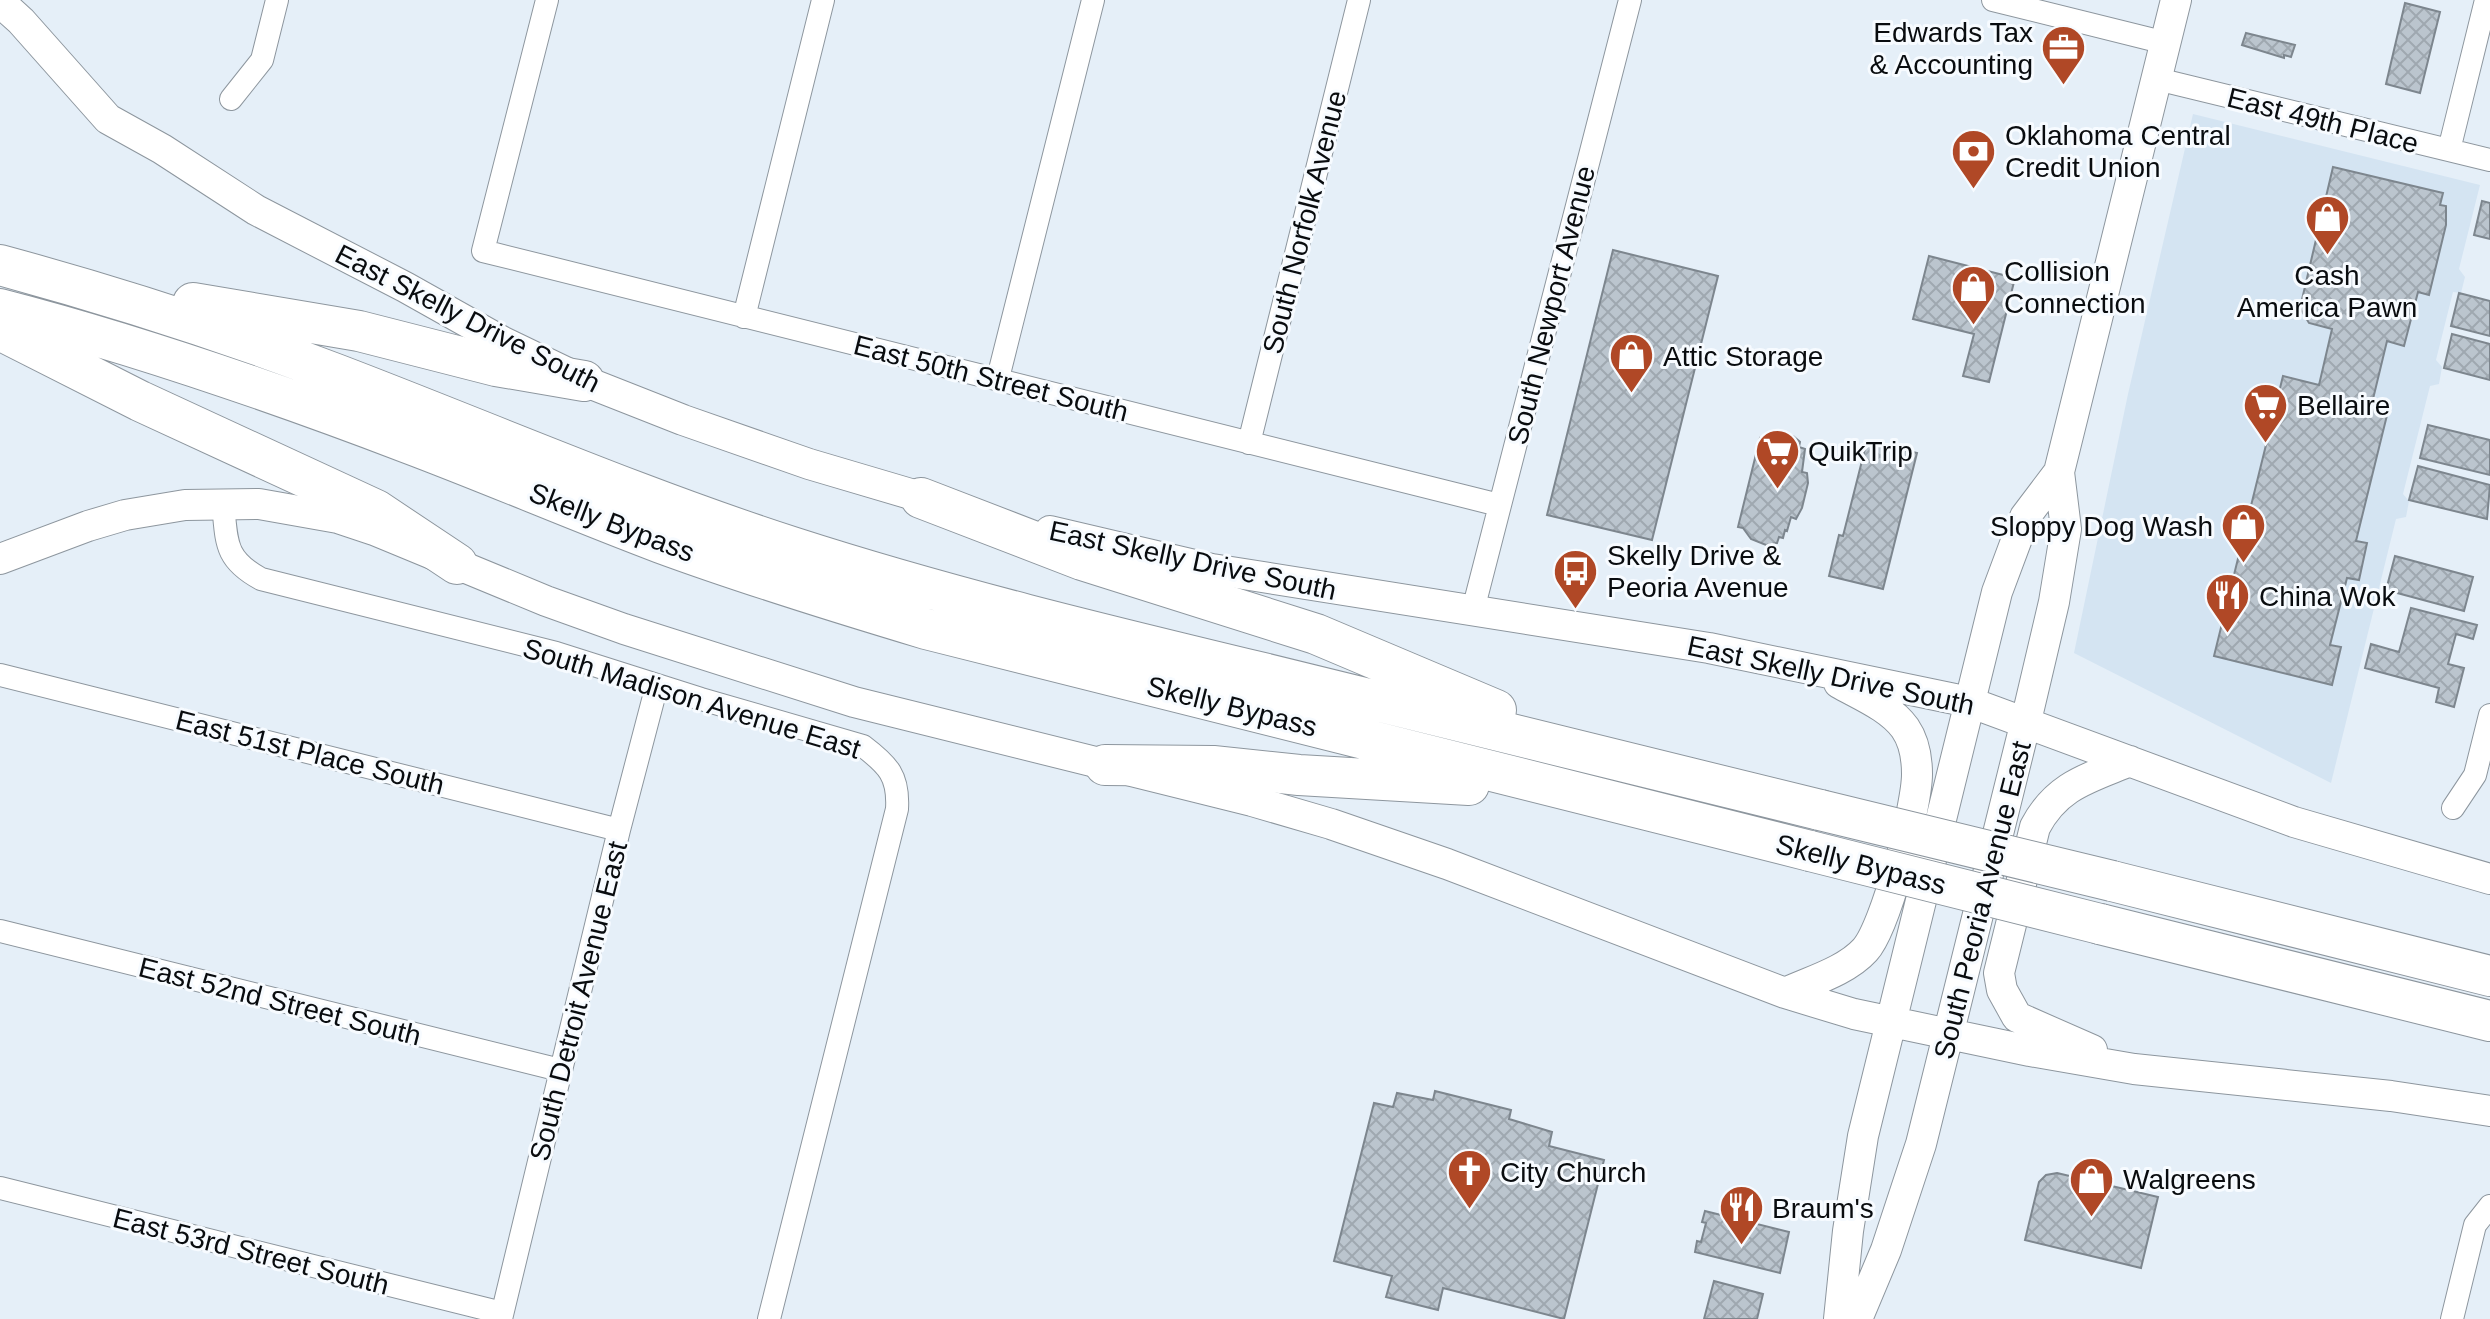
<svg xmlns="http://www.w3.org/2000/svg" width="2490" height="1319" font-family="Arial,sans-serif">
<defs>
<pattern id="building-cross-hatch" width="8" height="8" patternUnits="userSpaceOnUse" patternTransform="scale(2)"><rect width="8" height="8" fill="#bbc5ce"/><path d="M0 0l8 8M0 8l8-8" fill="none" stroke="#9fa8b0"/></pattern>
</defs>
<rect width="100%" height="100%" fill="#e5eff8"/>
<path fill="#d4e4f2" d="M2193,114L2480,185L2459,269L2465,277L2461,293L2453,292L2436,360L2442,367L2439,384L2430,386L2403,494L2409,501L2406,517L2396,519L2331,783L2074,653L2128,394Z"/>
<path fill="url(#building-cross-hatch)" stroke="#7d868e" stroke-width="2" d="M2405,3L2440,12L2420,93L2386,84Z
M2246,33L2295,45L2291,57L2284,55V58L2242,45Z
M2333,167L2443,193L2440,205L2446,206V225L2429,295L2418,292L2404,346L2387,341L2373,399L2390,403L2356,541L2367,543L2359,580L2347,578L2330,645L2341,647L2332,685L2214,656L2283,376L2319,385L2332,329L2309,323L2300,308Z
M2482,201L2490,203V239L2474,235Z
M1613,250L1718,276L1652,540L1547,515Z
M1929,256L2015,278L1989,382L1963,376L1974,334L1913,319Z
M2459,293L2490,301V336L2451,326Z
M2452,334L2490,344V380L2444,368Z
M2428,425L2490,440V475L2420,458Z
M1774,433L1793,436L1800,442L1799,447L1805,449L1802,472L1807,473L1808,483L1802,508L1796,519L1791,517L1787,531L1785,530L1783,538L1779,537L1777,543L1766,545L1751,539L1743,528L1738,527L1760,438L1765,439Z
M1867,441L1917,453L1883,589L1829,576L1839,535L1843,536Z
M2418,466L2490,485L2487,519L2409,500Z
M2395,556L2473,577L2464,611L2386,590Z
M2411,608L2477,625L2473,639L2456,634L2448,664L2464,668L2454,707L2436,702L2439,688L2365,668L2371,644L2399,652Z
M1435,1091L1511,1110L1509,1119L1552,1132L1549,1146L1604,1160L1564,1319L1443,1288L1438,1310L1386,1297L1392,1276L1334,1261L1374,1103L1393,1107L1397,1093L1433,1100Z
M2057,1173L2158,1197L2141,1268L2025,1240L2039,1182L2046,1175Z
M1705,1211L1789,1232L1780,1273L1695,1252L1697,1241L1701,1242L1706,1223L1702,1222Z
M1714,1281L1763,1294L1757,1319H1704Z"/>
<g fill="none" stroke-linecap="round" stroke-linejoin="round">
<defs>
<path id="street" d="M547,0L483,251L1499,505
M1993,0L2166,43
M2157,79L2490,160
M231,99L262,60L277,0
M2449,150L2486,0
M744,317L823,0
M998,378L1093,0
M1249,443L1359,0
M223,504C227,542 224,559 261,579L556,653L701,699L863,746C888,765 899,776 897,809L769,1319
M1473,610L1630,0
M0,675L619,830
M2453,808L2475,775L2490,715
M0,931L560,1070
M0,1188L502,1313
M501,1319L619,830L657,685
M2452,1319L2475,1225L2490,1206"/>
<path id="secondary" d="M0,2L21,21L108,119L162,149L256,210L405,287L503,342L584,381L683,420L809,464L941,503
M1050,531L1212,569L1709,648L1969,702L2294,822L2490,879
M0,559L88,526L125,515L185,505L259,504L338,518L374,530L546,601L624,629L854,702L1252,801L1331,824L1447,864L1785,993L1854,1014L2030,1051L2134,1069L2391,1096L2490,1111
M1785,993C1811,981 1846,971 1865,950C1886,927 1917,806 1917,774C1917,758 1914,741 1905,728C1890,707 1860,695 1839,683
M2092,1050L2017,1017L2002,990L1999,973L2035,827C2057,785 2089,778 2130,761
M1839,1319L1848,1231L1863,1136L1997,592L2025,517L2059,472
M1857,1319L1886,1250L1921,1144L2026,721L2054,602L2066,529L2059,472L2176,0"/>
<path id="highway" d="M0,265C114,296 226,332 336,374C488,432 637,497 792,547C947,597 1105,635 1263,673C1449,719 1635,764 1820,810
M193,303L359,331L496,366L584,381
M0,309C139,345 274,392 408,443C493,475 576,511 661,543C748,575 836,602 926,629L1810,851
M0,330L140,401L376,510L457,564
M921,498L1082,560L1316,634L1496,710
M1105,765L1213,766L1299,775L1469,785
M2112,881L2490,976
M2100,924L2490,1021"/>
</defs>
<use href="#street" stroke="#8d969e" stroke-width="24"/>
<use href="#secondary" stroke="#8d969e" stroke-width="32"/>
<use href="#highway" stroke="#8d969e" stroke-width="42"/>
<use href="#street" stroke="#fff" stroke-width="22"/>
<use href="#secondary" stroke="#fff" stroke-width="30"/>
<use href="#highway" stroke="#fff" stroke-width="40"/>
<defs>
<path id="highway-bridge" d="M1820,810L2112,881
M1810,851L2100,924"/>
</defs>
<use href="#highway-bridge" stroke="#8d969e" stroke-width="42" stroke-linecap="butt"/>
<use href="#highway-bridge" stroke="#fff" stroke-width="40"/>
</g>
<defs>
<symbol id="office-pin" viewBox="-11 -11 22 30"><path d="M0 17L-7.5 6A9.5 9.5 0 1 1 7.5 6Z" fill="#b04826" stroke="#f7fbff"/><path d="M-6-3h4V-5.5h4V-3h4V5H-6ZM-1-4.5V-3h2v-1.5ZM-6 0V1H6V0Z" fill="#fff"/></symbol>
<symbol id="bank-pin" viewBox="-11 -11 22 30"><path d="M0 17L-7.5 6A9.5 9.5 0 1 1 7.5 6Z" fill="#b04826" stroke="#f7fbff"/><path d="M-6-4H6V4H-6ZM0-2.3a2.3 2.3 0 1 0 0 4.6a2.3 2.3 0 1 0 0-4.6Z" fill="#fff"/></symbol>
<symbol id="shop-pin" viewBox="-11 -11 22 30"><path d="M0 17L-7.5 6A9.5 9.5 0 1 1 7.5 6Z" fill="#b04826" stroke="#f7fbff"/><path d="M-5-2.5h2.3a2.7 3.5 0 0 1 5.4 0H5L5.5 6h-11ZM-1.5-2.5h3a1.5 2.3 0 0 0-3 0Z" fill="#fff"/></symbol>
<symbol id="supermarket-pin" viewBox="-11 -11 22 30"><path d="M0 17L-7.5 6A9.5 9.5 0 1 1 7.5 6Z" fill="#b04826" stroke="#f7fbff"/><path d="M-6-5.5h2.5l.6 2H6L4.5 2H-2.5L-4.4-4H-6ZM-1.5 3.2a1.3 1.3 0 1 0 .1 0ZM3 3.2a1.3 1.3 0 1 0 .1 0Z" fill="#fff"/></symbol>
<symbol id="bus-pin" viewBox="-11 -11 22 30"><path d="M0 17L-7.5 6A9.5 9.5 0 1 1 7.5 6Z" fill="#b04826" stroke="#f7fbff"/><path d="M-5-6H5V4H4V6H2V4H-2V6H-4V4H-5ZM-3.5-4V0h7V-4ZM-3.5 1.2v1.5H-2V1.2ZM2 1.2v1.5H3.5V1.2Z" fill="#fff"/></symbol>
<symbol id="restaurant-pin" viewBox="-11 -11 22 30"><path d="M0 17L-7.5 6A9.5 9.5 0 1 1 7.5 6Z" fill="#b04826" stroke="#f7fbff"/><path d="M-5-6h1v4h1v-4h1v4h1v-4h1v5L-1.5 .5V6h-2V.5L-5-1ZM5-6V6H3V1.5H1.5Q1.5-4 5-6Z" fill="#fff"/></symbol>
<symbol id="church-pin" viewBox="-11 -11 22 30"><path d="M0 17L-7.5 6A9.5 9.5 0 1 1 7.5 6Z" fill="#b04826" stroke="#f7fbff"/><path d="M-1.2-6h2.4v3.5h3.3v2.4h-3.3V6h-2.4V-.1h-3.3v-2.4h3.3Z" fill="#fff"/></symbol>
</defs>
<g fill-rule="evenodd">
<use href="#office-pin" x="2038" y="22" width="51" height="69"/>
<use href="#bank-pin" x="1948" y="126" width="51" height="69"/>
<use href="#shop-pin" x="2302" y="192" width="51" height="69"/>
<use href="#shop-pin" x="1948" y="262" width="51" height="69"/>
<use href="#shop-pin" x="1606" y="330" width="51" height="69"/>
<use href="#supermarket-pin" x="2240" y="380" width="51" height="69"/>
<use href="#supermarket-pin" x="1752" y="426" width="51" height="69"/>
<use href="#shop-pin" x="2218" y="500" width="51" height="69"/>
<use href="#bus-pin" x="1550" y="546" width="51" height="69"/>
<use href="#restaurant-pin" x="2202" y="570" width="51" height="69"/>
<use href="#church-pin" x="1444" y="1146" width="51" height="69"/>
<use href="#shop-pin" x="2066" y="1154" width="51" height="69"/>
<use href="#restaurant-pin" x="1716" y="1182" width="51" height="69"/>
</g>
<g text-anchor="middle" stroke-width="6" stroke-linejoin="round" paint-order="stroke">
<g font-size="28" fill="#090c0f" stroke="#f7fbff" text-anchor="start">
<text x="2033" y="42" text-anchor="end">Edwards Tax<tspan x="2033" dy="32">&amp; Accounting</tspan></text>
<text x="2005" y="145">Oklahoma Central<tspan x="2005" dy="32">Credit Union</tspan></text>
<text x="2004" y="281">Collision<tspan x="2004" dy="32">Connection</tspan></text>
<text x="2327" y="285" text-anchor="middle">Cash<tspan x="2327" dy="32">America Pawn</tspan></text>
<text x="1663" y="366">Attic Storage</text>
<text x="2297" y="415">Bellaire</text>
<text x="1808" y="461">QuikTrip</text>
<text x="2213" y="536" text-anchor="end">Sloppy Dog Wash</text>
<text x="1607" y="565">Skelly Drive &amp;<tspan x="1607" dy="32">Peoria Avenue</tspan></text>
<text x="2259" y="606">China Wok</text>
<text x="1500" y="1182">City Church</text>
<text x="2123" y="1189">Walgreens</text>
<text x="1772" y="1218">Braum's</text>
</g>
<g font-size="28" fill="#090c0f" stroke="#f7fbff">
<text transform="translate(2323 120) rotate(14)" y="10">East 49th Place</text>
<text transform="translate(1304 222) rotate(-76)" y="10">South Norfolk Avenue</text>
<text transform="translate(1551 305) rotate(-76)" y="10">South Newport Avenue</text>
<text transform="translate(468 318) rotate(27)" y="10">East Skelly Drive South</text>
<text transform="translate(991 378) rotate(14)" y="10">East 50th Street South</text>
<text transform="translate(612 522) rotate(21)" y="10">Skelly Bypass</text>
<text transform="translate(1193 560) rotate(12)" y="10">East Skelly Drive South</text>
<text transform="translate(1831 675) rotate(12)" y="10">East Skelly Drive South</text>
<text transform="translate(692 698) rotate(17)" y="10">South Madison Avenue East</text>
<text transform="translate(1232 706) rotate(14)" y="10">Skelly Bypass</text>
<text transform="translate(310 752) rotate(14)" y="10">East 51st Place South</text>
<text transform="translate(1861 864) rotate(14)" y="10">Skelly Bypass</text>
<text transform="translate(1982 900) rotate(-76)" y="10">South Peoria Avenue East</text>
<text transform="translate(280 1001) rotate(14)" y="10">East 52nd Street South</text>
<text transform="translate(578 1001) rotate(-76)" y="10">South Detroit Avenue East</text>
<text transform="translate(251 1251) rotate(14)" y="10">East 53rd Street South</text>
</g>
</g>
</svg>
